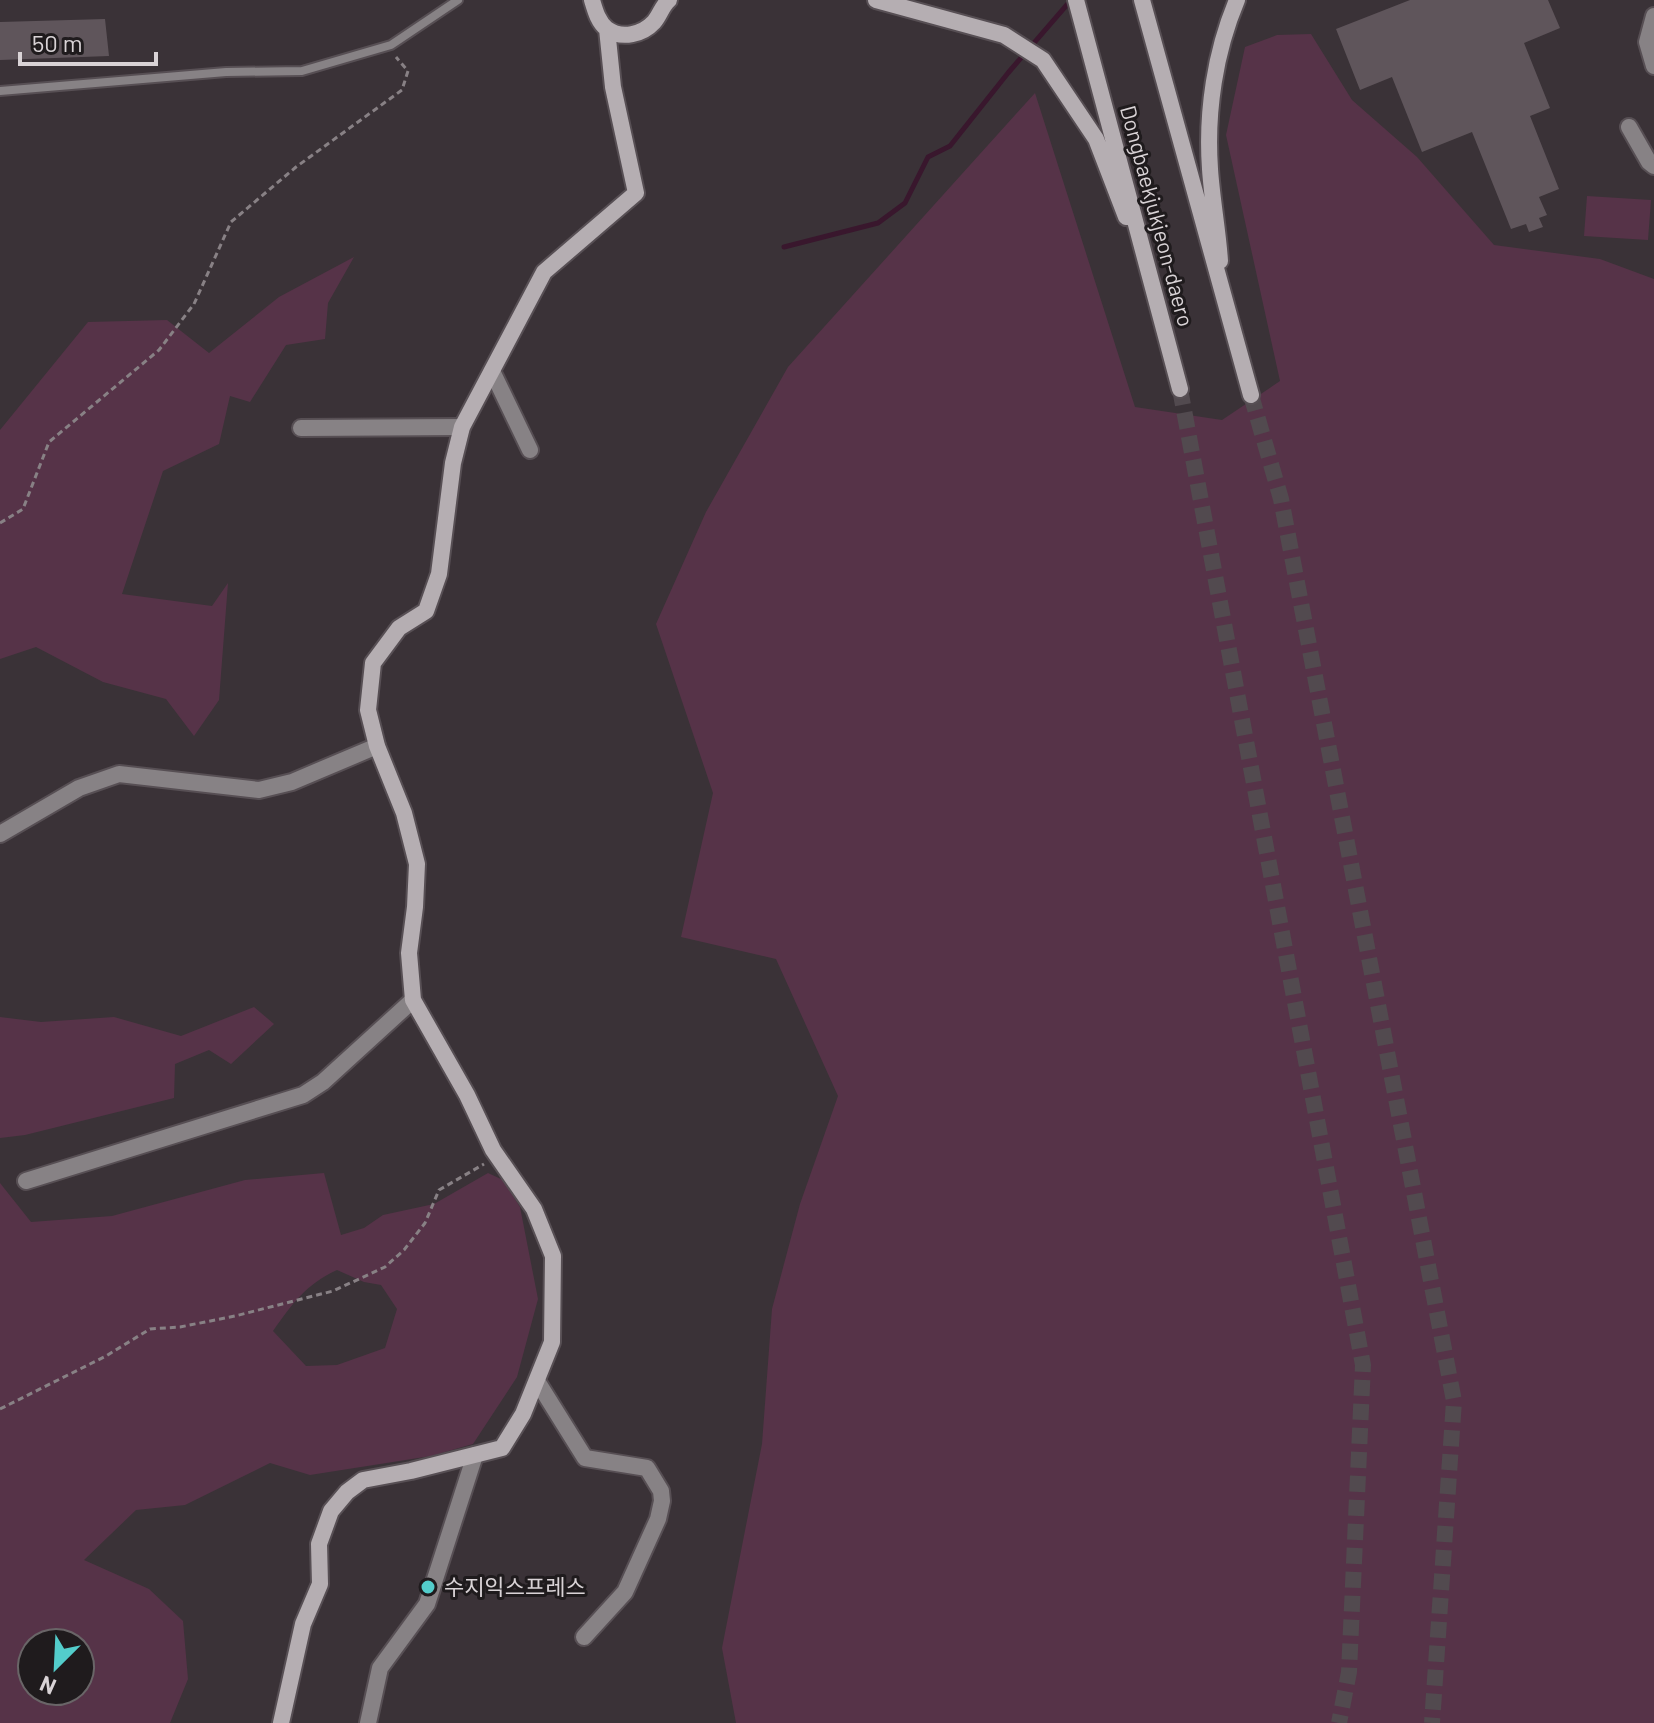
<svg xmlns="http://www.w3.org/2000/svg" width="1654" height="1723" font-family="Barlow,'Noto Sans KR',sans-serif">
<rect width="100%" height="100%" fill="#3a3237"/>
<path fill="#563348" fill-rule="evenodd" d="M1311,34L1352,100L1417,157L1494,245L1600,259L1654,279V1723H736L722,1648L762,1444L772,1309L800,1204L838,1096L776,959L681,937L713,793L656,624L706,512L788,367L1035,93L1135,407L1222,420L1280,381L1226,135L1245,47L1277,35Z
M1587,196L1651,200L1648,240L1584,236Z
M354,257L328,303L325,339L286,345L250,402L230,396L219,444L163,471L122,594L212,606L228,583L219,700L194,736L166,699L103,682L36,647L0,659V430L88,322L167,320L209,353L279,297Z
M254,1007L274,1024L231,1064L209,1050L175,1064L174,1098L25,1135L0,1138V1017L41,1022L114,1017L181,1036Z
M324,1173L341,1235L364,1228L383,1215L434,1204L488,1173L503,1180L520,1207L538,1299L517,1377L473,1444L431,1456L310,1475L270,1463L185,1505L136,1510L84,1560L149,1589L183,1621L188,1679L170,1723H0V1183L31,1222L112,1216L245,1180ZM337,1270L364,1282L381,1285L397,1309L385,1348L337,1365L306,1366L273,1331C293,1303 305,1285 337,1270ZM32,1643H80V1691H32Z"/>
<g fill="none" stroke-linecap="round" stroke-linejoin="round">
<path stroke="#39172d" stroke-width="5" d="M784,247L878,223L905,203L928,157L950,146L1008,73L1071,0"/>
</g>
<path fill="#5f555b" d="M1410,0H1548L1560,28L1524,43L1550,108L1530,116L1559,189L1539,197L1547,215L1539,218L1543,227L1529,232L1526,224L1511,229L1472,132L1422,152L1392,77L1360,90L1336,29Z
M105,19L109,56L0,60V22Z"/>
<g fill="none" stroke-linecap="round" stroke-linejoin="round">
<path stroke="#524a4f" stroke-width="16" stroke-dasharray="16 8" stroke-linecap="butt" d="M1180,389L1363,1365L1349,1672L1339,1723
M1251,395L1281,499L1454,1401L1432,1723"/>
<defs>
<path id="lane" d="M0,91L226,72L302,71L391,45L458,0"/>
<path id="street" d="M1654,16L1647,42L1654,66
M1629,127L1649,162L1654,166
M492,371L530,450
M301,428L462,427
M0,834L79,788L119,774L259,790L292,782L377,746
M26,1181L303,1095L323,1082L413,1000
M537,1381L585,1458L647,1468L661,1491L662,1501L658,1519L625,1592L584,1637
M368,1723L380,1668L427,1604L475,1455"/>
<path id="secondary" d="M592,0C595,10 598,22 607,29C622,40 643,34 654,22C660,15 662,6 669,0
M876,0L1004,35L1043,60L1096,139L1126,217
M1076,0L1180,389
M1142,0L1251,395
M1220,261C1218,230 1212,200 1210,169C1206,112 1215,52 1237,0
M281,1723L303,1624L320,1584L319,1544L331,1511L347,1492L363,1480L411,1471L502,1448L523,1414L552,1342L553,1256L534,1209L493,1150L467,1095L413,1000L409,953L415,907L417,864L404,813L377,746L368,710L373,663L399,628L426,611L439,574L453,463L462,427L544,272L636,193L613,87L607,29"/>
</defs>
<use href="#lane" stroke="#574f54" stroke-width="12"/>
<use href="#street" stroke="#574f54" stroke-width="20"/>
<use href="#secondary" stroke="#574f54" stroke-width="20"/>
<path stroke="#888185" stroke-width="3" stroke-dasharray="6 4" stroke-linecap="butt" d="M0,523L23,509L49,442L159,350L194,304L231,222L296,167L402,90L408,71L396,57
M0,1409L106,1356L150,1329L180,1327L235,1316L333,1291L385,1267L404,1250L425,1223L439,1190L484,1164"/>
<use href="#lane" stroke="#878285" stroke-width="8"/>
<use href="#street" stroke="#878285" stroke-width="16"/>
<use href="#secondary" stroke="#b5aeb2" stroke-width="16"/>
</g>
<circle fill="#53cdcb" stroke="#1f1b1d" stroke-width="3" cx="428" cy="1587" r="8"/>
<g text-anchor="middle" stroke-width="6" stroke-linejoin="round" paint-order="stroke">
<g font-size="22" fill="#d9d3d6" stroke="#1f1b1d">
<text transform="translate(1157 216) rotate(75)" y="8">Dongbaekjukjeon-daero</text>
</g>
<g font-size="22" fill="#d9d3d6" stroke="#1f1b1d" text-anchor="start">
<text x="444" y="1595">수지익스프레스</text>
</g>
</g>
<g transform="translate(56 1667) rotate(204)"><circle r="38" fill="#1f1b1d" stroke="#696567" stroke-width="2"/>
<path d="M0-6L14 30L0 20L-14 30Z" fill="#53cdcb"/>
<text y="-12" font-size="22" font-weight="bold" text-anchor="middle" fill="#d9d3d6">N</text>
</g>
<path d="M20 52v12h136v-12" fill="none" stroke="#d9d3d6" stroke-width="4"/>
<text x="32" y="52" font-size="24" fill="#d9d3d6" stroke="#1f1b1d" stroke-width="6" paint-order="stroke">50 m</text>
</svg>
